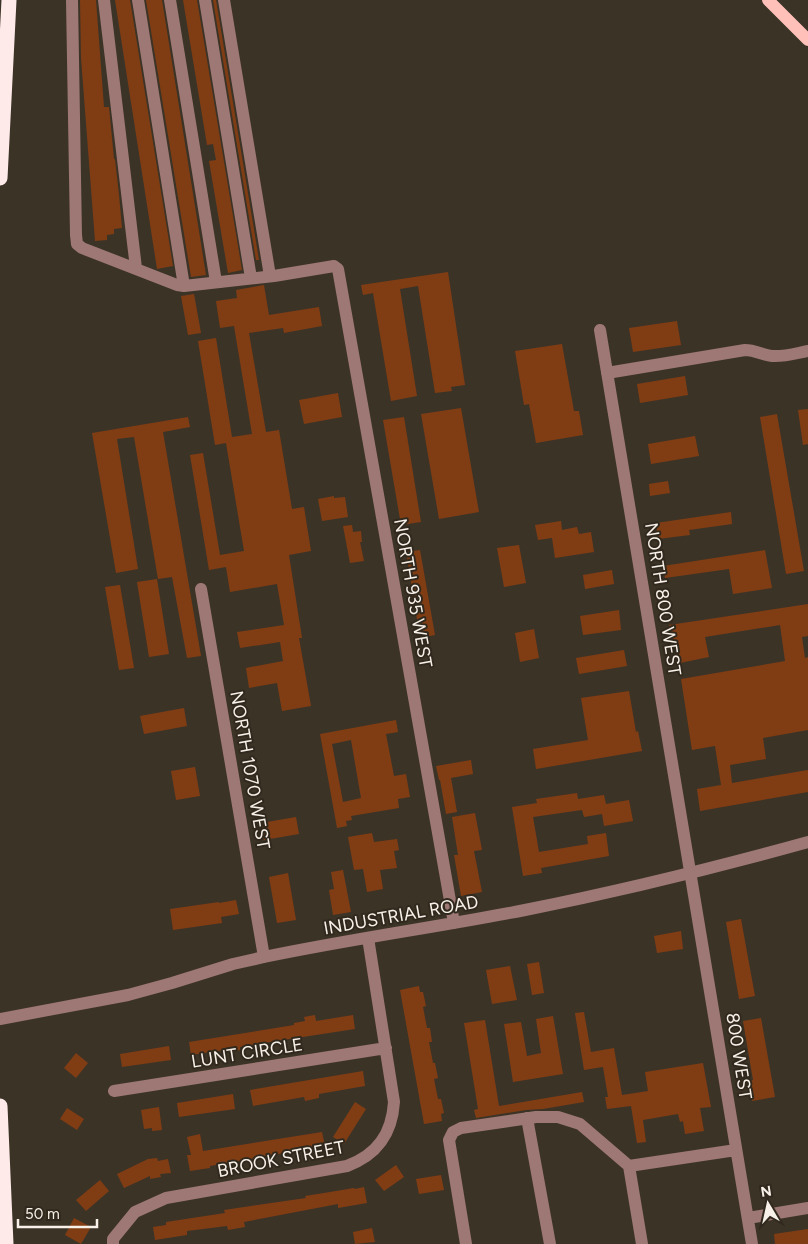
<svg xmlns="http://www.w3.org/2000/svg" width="808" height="1244" font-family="Figtree,sans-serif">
<rect width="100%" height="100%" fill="#3c3327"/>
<path fill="#803d14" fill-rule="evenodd" d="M80,0H96L104,107H109L114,159H115L119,195L122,228L114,229V234L107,235V240L95,241L81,58Z
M115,0H130L173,266L157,269Z
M146,0H162L206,275L191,277Z
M183,0H197L242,270L228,273L209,161L216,160L213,144L207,145Z
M213,0H216L259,260H256Z
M448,272L465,385L451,387L452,391L435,393L418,286L400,289L417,396L391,401L373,293L363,295L361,285Z
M264,285L269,315L319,307L322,326L284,333L283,328L249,333L266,432L279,430L292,509L304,507L311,551L289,555L302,638H299L311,706L282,711L277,683L249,688L246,668L283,661L280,642L240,648L237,632L284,625L277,584L230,592L226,567L209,570L190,455L203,453L220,555L244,551L226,443L215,445L198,341L216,338L232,437L252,434L234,326L220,328L216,301L237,298L236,290Z
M194,294L201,333L188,335L181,296Z
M677,321L681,345L633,352L629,328Z
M562,344L574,411H579L583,435L536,443L529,404L524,405L515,351Z
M685,376L688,395L640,403L637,384Z
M338,393L342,417L304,424L299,400Z
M461,408L479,512L439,519L421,414Z
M808,409V444L803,445L798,410Z
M777,414L804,571L786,574L760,417Z
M188,417L190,427L163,432L201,656L187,658L172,577L158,579L134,437L117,439L138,569L116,573L92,433Z
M404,417L421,522L401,525L383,420Z
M695,436L699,456L651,464L648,444Z
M668,481L670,493L650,496L649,484Z
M334,496V498L345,497L348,517L322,521L318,499Z
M731,512L732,524L689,530L690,535L658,539L656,523Z
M561,521L562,530L577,527L579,534L591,532L594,552L555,558L552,538L538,540L535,525Z
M352,525L353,532L361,531L362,542H360L364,561L350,563L343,526Z
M519,545L526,583L504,587L497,548Z
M420,550L435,635L420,638L406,552Z
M765,550L772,588L733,594L729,569L665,578L663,566Z
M612,570L614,584L585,589L583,575Z
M157,579L169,654L149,657L137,582Z
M120,585L134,668L119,670L105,587Z
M808,604V636L802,637L805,658L808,657V730L763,738L766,759L730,765L732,783L808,770V792L700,811L697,789L721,785L715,746L692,750L681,679L785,661L780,625L705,637L709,657L680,663L676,641L672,642L669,625Z
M619,610L621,630L583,635L580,616Z
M534,629L539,658L520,662L515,633Z
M624,650L627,666L579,674L576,658Z
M629,691L636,732L638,731L642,751L536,769L533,749L588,740L581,698Z
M184,708L187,726L144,734L140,716Z
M396,720L398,732L386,734L394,776L406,774L410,797L398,799L399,808L351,816L352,820L346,821L347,826L337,828L320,734ZM351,740L361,798L343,802L332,744Z
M471,760L473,774L451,778L457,812L446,814L440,780H439L436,766Z
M195,767L200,796L176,800L171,771Z
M577,793L578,799L604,795L606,804L629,800L633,821L604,826L602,814L584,817L582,810L533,817L539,852L588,844L587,836L606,833L609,856L541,868L542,873L523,876L512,807L537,803L536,799Z
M475,813L482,850L474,851L482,892L461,896L454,855H458L452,817Z
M296,817L299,834L264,840L261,823Z
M372,833L374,842L397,839L399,850L394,851L397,868L380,870L383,889L367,892L363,869L354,870L348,837Z
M343,870L351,912L333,915L329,890L334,889L331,872Z
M288,873L296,920L277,923L269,877Z
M236,900L239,914L221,917L222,923L173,930L170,909L219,902V903Z
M741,919L755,996L739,999L726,922Z
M681,931L683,949L657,953L654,936Z
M539,962L544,993L532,995L527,964Z
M510,966L517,1000L492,1004L486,970Z
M419,986L420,992H423L426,1006L423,1007L427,1028H430L432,1042H429L433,1063H435L438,1078L434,1079L438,1099H441L444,1113L441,1114L442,1121L424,1124L400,990Z
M584,1012L591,1052L614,1048L622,1095L648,1091L645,1072L703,1063L711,1107L700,1108L704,1131L685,1134L683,1121L680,1122L678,1114L643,1120L646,1142L637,1143L631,1106L607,1109L605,1097H608L603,1067L584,1070L575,1013Z
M315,1015L316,1021L353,1015L355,1029L251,1045L240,1047V1050L230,1052V1049L191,1055L189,1042L294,1025V1023L305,1021L304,1017Z
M553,1016L563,1074L513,1082L504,1024L521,1022L527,1056L541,1053L536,1019Z
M761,1018L775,1097L752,1101L748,1081L753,1080L743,1021Z
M485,1020L499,1106L582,1092L584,1102L543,1109L526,1110L476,1118L474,1110L478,1109L464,1023Z
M169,1046L171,1060L122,1067L120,1054Z
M76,1053L88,1063L76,1078L64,1068Z
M363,1071L365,1086L319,1094V1098L305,1101L304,1097L253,1106L250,1090Z
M233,1094L235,1109L179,1117L177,1103Z
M355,1102L366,1109L344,1144L333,1137Z
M159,1107L162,1130L152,1131V1128L144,1129L141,1110Z
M67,1108L84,1119L77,1130L60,1119Z
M322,1132L325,1146L210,1166V1168L190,1171L187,1155H191L187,1137L200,1134L203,1151Z
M157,1158L158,1161L168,1159L171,1173L160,1174L161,1177L150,1179V1176L124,1188L117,1174L148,1159Z
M396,1165L404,1177L384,1191L375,1180Z
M441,1175L444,1190L419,1194L416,1179Z
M100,1180L109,1191L86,1211L76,1200Z
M364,1187L367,1203L338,1208V1204L244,1222L245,1227L228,1230L227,1226L187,1231V1235L155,1240L153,1227L166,1225V1222L225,1213L224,1210L306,1198L305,1196L324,1193L354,1188L355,1189Z
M74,1218L91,1227L81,1244L65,1235Z
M372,1228L375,1242L355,1244L353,1232Z
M808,1229V1244H775L774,1234Z"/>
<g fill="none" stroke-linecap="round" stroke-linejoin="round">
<path stroke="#9e7874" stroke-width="12" d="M72,0L76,235L77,244L82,248L177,285L184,286L274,276L334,266L338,269L454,923
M104,0L136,268
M138,0L184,286
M170,0L216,282
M205,0L251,278
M224,0L270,276
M600,330L752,1244
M607,373L745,350C755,350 763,355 772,356C784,357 797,353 808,351
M201,589L264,957
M0,1019L128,995L172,983L233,964L264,957C350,939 438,927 525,910C620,891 714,868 808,842
M114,1091L386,1048
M527,1118L550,1244
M629,1166L736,1150
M748,1218L808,1208
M113,1244V1239L135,1212L166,1198L347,1166C377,1155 392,1134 394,1102L368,938
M466,1244L449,1140L453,1132L461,1128L536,1117H558L580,1124L629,1166L642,1244"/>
<path stroke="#fec0b8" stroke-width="12" d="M768,0L808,40"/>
<path stroke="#feebe9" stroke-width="15" d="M0,178L9,0
M0,1106L6,1244"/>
</g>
<g text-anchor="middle" stroke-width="4" stroke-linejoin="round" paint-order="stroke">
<g font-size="18" fill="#f7f1e9" stroke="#31291d">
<text transform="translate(413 593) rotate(80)" y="6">NORTH 935 WEST</text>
<text transform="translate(663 599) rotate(81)" y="6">NORTH 800 WEST</text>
<text transform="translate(250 770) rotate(80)" y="6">NORTH 1070 WEST</text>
<text transform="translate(401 915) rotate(-10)" y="6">INDUSTRIAL ROAD</text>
<text transform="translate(247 1053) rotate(-9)" y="6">LUNT CIRCLE</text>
<text transform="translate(739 1056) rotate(81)" y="6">800 WEST</text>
<text transform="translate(281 1159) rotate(-11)" y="6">BROOK STREET</text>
</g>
</g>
<g transform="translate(768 1204) rotate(351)" stroke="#31291d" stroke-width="4" paint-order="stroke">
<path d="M0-4L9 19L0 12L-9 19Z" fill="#f7f1e9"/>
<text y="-8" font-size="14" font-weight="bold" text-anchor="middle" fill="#f7f1e9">N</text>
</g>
<path d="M18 1219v8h79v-8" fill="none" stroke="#f7f1e9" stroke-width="2.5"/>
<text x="25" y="1219" font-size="15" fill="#f7f1e9" stroke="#31291d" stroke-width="4" paint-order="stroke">50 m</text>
</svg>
